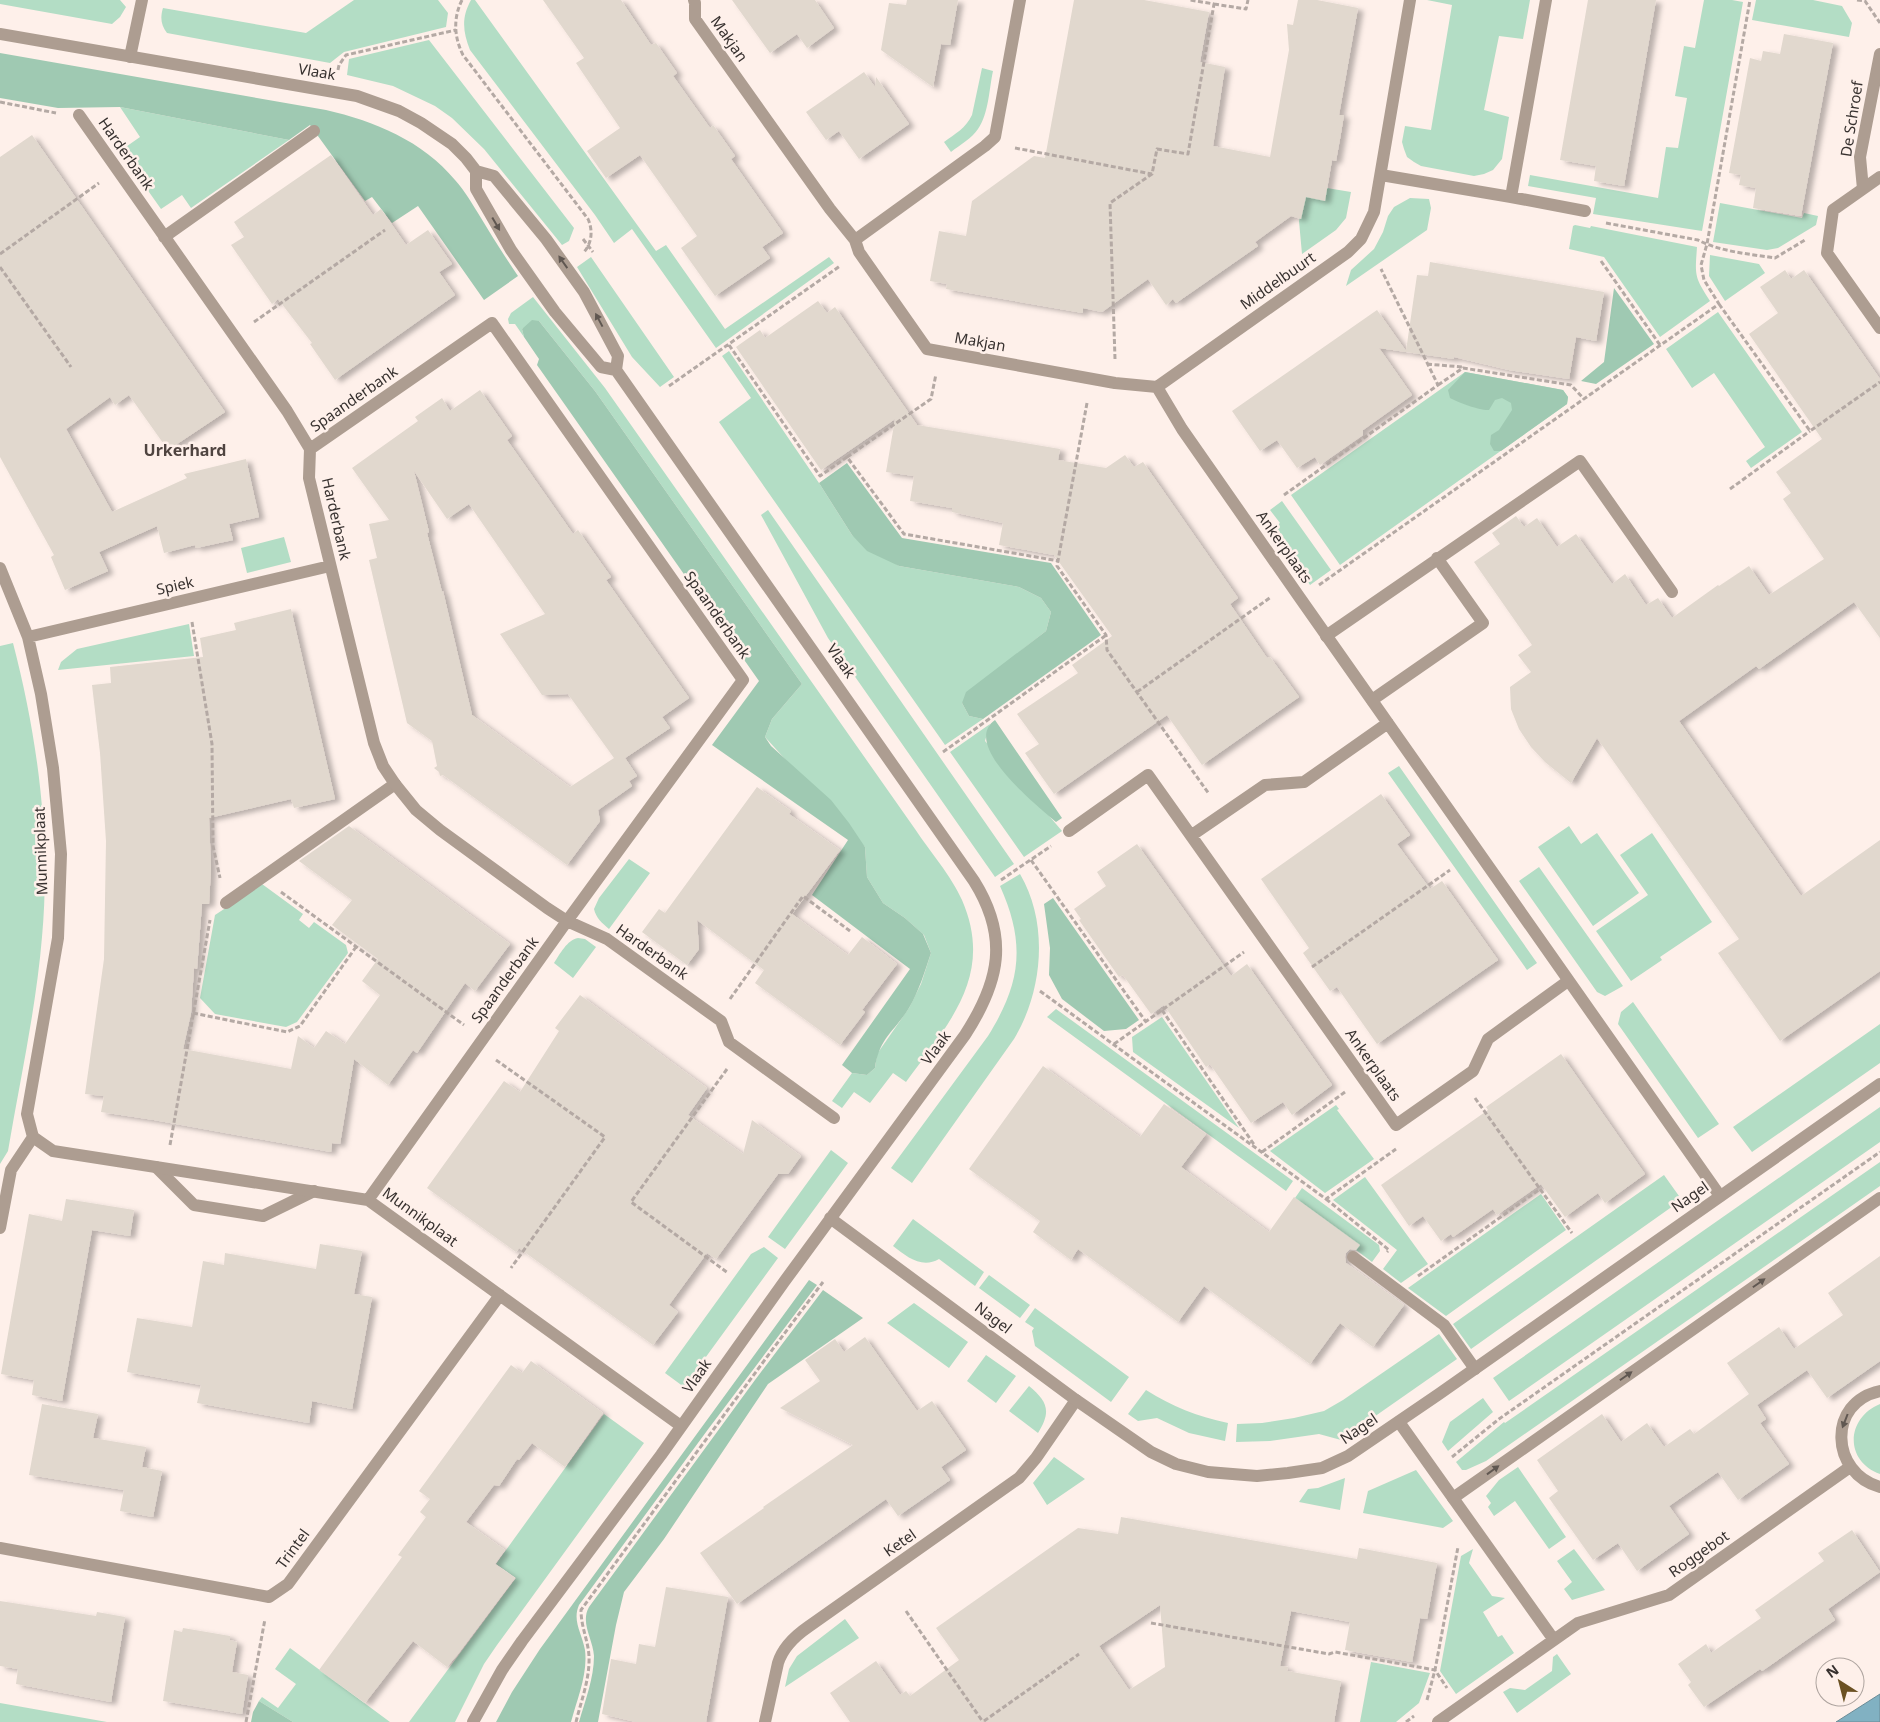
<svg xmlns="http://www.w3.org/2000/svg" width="1880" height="1722" font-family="'Noto Sans',sans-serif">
<defs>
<filter id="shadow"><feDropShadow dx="5.5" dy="3" stdDeviation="2.5" flood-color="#0004"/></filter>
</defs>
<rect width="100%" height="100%" fill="#fef0ea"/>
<path fill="#b3ddc5" d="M0,0H120L126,7L120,17L112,24L0,4Z
M354,0H438L448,13L446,27L344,52L330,63L167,33C161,25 160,18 163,8L306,33Z
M471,0H475L656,251L666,245L725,329L829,257L834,263L716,348L632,229L614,243L595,215L470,50C463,32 461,18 471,0Z
M1427,0H1530L1523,39L1499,36L1484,110L1509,117L1502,159L1493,170L1484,174L1474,176L1421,166L1414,162L1407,157L1404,149L1402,142L1405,126L1431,130L1452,5Z
M1704,0H1732L1743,2L1702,231L1593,214L1596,198L1528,186L1530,175L1658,198L1666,147L1678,148L1687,98L1675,96L1684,46L1695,48Z
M1756,0H1813L1842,6L1852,23L1849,37L1752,20Z
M429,40L574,228L569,241L562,245L484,149L452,118L435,106L393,86L347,75L349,59Z
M982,68L993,71C989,89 989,113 978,129C972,138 960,145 951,152L944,142C955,134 966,128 972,115Z
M120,107L289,140L191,208L182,195L161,209L120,151L140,137Z
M1327,188L1351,192L1346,218L1336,230L1302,254L1299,221L1305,197Z
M1410,198L1429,199L1431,208L1427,230L1346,286L1351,270L1374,249L1383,232L1388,216L1394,207Z
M1720,203L1802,218L1804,213L1818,216L1816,225L1778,248L1767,250L1713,242Z
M1575,225L1590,228L1591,226L1697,247C1695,276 1694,276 1710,301L1660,337L1604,257L1569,249L1573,226Z
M1710,255L1759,264L1765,273L1725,301L1709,276Z
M591,257L674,377L660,387L632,357L577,267Z
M533,297L605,388L915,829C929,850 952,877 962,900C995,976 948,1024 906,1082L893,1073L870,1103L854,1092L842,1108L832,1101L852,1073L867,1075L875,1068L877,1054L909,1008L921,984L931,953L924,935L905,918L883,903L867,877L865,847L765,737L772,719L802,684L595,391L539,321L522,329L524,337L515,324H509L508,319L511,313Z
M1718,312L1802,432L1751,468L1746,461L1765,447L1714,373L1692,388L1666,349Z
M729,351L819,483L852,535L899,566L1019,587L1041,598L1051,612L1046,631L1023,649L962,703L969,716L983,719L945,745L719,422L751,398L722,356Z
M1465,372L1563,390L1568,397L1567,404L1340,565L1291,495Z
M1282,501L1331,570L1310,585L1271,529L1280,523L1270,510Z
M768,510L1014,864L995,877L828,638L761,515Z
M284,537L291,562L247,573L241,548Z
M189,624L194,656L58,670L61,662L77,649Z
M13,643C38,739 51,838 42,937C36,1009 20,1080 8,1151L0,1164V646Z
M990,724L985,741L1062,831L1024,857L950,752Z
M1399,766L1537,963L1527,970L1388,773Z
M1569,826L1581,844L1597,833L1639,893L1593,926L1538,847Z
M1652,833L1712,922L1660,957L1662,960L1631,981L1596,931L1648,895L1620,855Z
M629,859L650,873L609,929C602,923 596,918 594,909L599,898Z
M1539,867L1623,986L1605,996L1597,992L1519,881Z
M1020,874C1049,923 1043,991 1014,1039L912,1183L891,1168L988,1036C1021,983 1026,944 1000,886Z
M262,884L303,914L299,920L309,928L314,922L346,945L348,953L297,1022L286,1027L215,1014L200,998L215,915Z
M578,938L585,939L596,947L573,978L554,963C560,954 567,940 578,938Z
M1633,1002L1719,1124L1698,1138L1618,1024L1621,1012Z
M1056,1009L1293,1181L1286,1191L1047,1017Z
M1162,1017L1239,1128L1133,1052L1132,1037Z
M1880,1024V1063L1752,1152L1733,1127Z
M1336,1105L1339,1109L1337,1110L1374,1159L1325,1193L1270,1151Z
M1880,1107V1142L1509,1401L1493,1378Z
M831,1150L848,1163L785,1249L768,1237Z
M1880,1162V1186L1486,1461L1466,1470H1462L1456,1462L1504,1422L1505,1423Z
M1664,1175L1679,1196L1673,1206L1471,1349L1453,1324Z
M1365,1177L1428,1264L1401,1283L1383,1269L1397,1250L1333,1200Z
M1302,1188L1379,1245L1380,1251L1372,1262L1356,1250L1359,1245L1295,1198Z
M1541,1194L1566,1230L1446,1316L1408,1288Z
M913,1219L984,1272L975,1286L939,1259C922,1269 907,1257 893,1246Z
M764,1247L778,1258L684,1387L665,1373L751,1254Z
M989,1275L1030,1305L1020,1318L979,1288Z
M914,1303L968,1342L949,1368L887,1323Z
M1035,1308L1129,1377L1111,1402L1035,1346L1032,1331L1034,1328L1025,1322Z
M1439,1334L1457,1359L1341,1440L1319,1434L1270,1441L1236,1442L1237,1424L1262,1423L1294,1418L1324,1411L1343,1400Z
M986,1355L1016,1376L996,1403L967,1381Z
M1029,1386C1047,1401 1052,1411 1038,1433L1009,1411Z
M1146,1390C1173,1407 1196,1416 1228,1423L1225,1441L1189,1433L1157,1418L1138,1421L1128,1414Z
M1483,1398L1493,1412L1448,1451L1442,1442L1450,1422Z
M1880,1404V1474C1844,1461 1846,1418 1880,1404Z
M604,1414L644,1443L497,1645L484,1664L455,1722H409L516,1578L496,1564Z
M1054,1457L1085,1479L1047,1505L1033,1483Z
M1518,1467L1566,1537L1549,1549L1515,1501L1494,1516L1488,1507L1491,1503L1486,1496L1499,1480Z
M1416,1470L1453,1521L1443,1528L1363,1513L1368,1491Z
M1345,1478L1340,1510L1299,1502L1308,1489L1318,1488Z
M1473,1549L1469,1563L1492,1596L1505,1598L1483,1612L1498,1637L1502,1635L1514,1653L1456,1694L1440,1671L1461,1556Z
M1574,1549L1605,1590L1572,1600L1564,1589L1572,1582L1557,1561Z
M845,1619L859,1638L785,1687L789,1669L797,1656Z
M290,1648L390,1722H293L259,1701L262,1697L278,1708L296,1684L275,1669Z
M1557,1654L1571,1674L1517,1713L1503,1692L1510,1688L1525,1690L1552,1671L1553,1657Z
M1371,1662L1430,1673L1419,1703L1396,1722H1360Z
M0,1703L107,1722H0Z"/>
<path fill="#9fc9b2" d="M0,53L326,110C374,121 423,141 455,180C465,191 473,205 481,218C493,238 505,257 518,276L484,300L418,206L392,223L372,197L365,201L310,125L289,140L120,107L58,108L0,98Z
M1614,288L1654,344L1596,384L1581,381L1604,362Z
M532,320L539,321L595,391L802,684L772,719L765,737L771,746L831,800L849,823L865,847L867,877L883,903L905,918L923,934L931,953C925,971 919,991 909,1008C895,1031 879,1038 875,1068L867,1075L852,1073L842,1065L910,969L812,895L848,840L712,745L759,681L537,365L539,359L524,337L522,329Z
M1465,372L1563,390L1568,397L1567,404L1501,451H1494L1490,444L1491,435L1499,430L1512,410L1511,403L1502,398L1495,400L1489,410C1481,411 1457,402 1450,398L1448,390Z
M847,463L902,538L1051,563L1101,635L983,719L969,716L962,703L966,692L1046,631L1051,612L1041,598L1019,587L899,566L867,551L852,535L819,483Z
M995,720L1062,818L1056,822C1038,806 960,745 995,720Z
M1053,898L1139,1020L1126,1029L1104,1031L1062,999L1049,975L1050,948L1044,904Z
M809,1280L817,1285L709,1428L579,1605C572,1621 582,1633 585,1650C588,1674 577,1699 571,1722H496L512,1692L540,1649Z
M823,1290L863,1318L768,1384L664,1539L624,1592L616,1625L598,1722H579C585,1701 594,1678 594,1656C593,1639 580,1623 589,1607L755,1380Z
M259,1701L293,1722H251L253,1712Z"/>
<path fill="#81b1c2" stroke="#6b8b96" d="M1880,1694V1722H1836Z"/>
<path fill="#e1d8ce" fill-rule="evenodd" filter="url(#shadow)" d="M543,0H621L651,45L656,43L677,73L673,76L710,128L713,125L735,156L731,159L783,233L762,247L770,258L715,296L681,248L697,236L640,155L606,178L587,151L620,128L576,63L584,58Z
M732,0H815L834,28L807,48L797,34L770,53Z
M907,0H958L950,45L941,44L933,87L881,50L889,3L906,5Z
M1074,0H1144L1209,12L1200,62L1225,67L1213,146L1270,157L1289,50L1287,24L1293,25L1298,0H1317L1358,8L1339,115H1344L1340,139L1336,161L1332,160L1325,201L1306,197L1301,219L1291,216L1255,242L1258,246L1176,303L1173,299L1166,305L1148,279L1102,312L1083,308V313L946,289L947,284L930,281L939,231L966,236L972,201L1034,156L1045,158Z
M1588,0H1656L1624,186L1594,181L1596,166L1560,160Z
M1784,34L1833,43L1801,216L1753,208L1756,188L1739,185L1741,175L1729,173L1750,58L1761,61L1763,51L1780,54Z
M864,72L875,87L876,77L909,124L859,159L839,131L826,140L806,112Z
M32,135L225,412L168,450L129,395L115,405L110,397L66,429L112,512L187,478L184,474L246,459L259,517L229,524L233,540L196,548L195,545L164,553L157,526L99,552L108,571L65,590L51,557L54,555L0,457V157Z
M331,155L373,215L381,209L406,245L428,230L452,264L439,272L455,295L335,380L310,344L312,343L278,299L272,304L231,245L244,237L234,222Z
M1430,262L1604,292L1596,341L1576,337L1569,379L1509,370L1454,357V359L1379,348L1412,395L1363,430V435L1320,465L1315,457L1297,468L1277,440L1260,451L1232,411L1377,310L1406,351L1417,275L1428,276Z
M1785,270L1791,279L1804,270L1880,379V638L1854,602L1759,669L1756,666L1679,721L1801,896L1880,840V971L1780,1041L1718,953L1739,939L1597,738L1571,783L1545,762L1531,747L1519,729L1511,709L1510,687L1531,672L1518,655L1532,645L1474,562L1500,544L1492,533L1516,516L1524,527L1537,518L1557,547L1576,534L1612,584L1625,574L1646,605L1658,598L1672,618L1718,585L1719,586L1749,566L1769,595L1824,559L1783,499L1791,493L1776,472L1822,439L1749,334L1778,313L1760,287Z
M818,301L827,313L835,307L917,425L1060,449L1058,460L1106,468L1125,455L1134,467L1143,462L1238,598L1230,604L1267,658L1270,657L1299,697L1202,765L1167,715L1054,794L1025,753L1039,744L1017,714L1078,673L1072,665L1112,636L1054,555L999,545L1003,523L952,512V508L910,501L914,476L886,472L895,419L821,470L736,347L760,330L765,338Z
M480,390L512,436L507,440L573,534L578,530L594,553L611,577L606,580L689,698L662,717L670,728L625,758L637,776L629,781L632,786L598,810L600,821L567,865L443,775L440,776L439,772L434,768L437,766L432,741L407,723L369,560L377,558L369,524L389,520L352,468L418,421L415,417L442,398L450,411ZM414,471L447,519L469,504L545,614L500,634L542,695L568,694L614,758L570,787L472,715L443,591L442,592L427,533L429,532Z
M291,609L335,799L294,808L291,799L209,818L211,868L209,904H202L197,969L194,968L191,1013L183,1049L291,1069L298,1036L314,1048L326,1031L345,1044L380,995L362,981L378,959L332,925L352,900L299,861L349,826L510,944L475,991L465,983L417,1053L413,1050L388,1085L354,1059L340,1144L332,1143L331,1152L154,1120L101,1112L104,1096L85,1094L104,959L106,841L100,753L92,685L111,683L110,667L203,657L200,638L236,630L234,623Z
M757,787L791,811L789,814L840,850L792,914L848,955L862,937L897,964L862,1010L865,1012L840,1045L755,983L764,970L697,920L699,949L687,965L642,932L659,909L665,913Z
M1381,794L1410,835L1397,844L1430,889L1442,881L1498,960L1377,1044L1337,987L1330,991L1303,953L1309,948L1261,879Z
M1137,844L1231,976L1247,964L1332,1085L1292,1115L1283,1102L1251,1123L1210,1064L1206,1067L1164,1005L1151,1014L1123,975L1119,977L1079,920L1081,919L1074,909L1106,886L1097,872Z
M580,995L707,1088L688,1115L743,1154L752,1120L801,1156L788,1174H778L716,1259L707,1253L669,1305L678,1312L653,1345L519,1248L516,1252L427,1188L504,1081L520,1092L559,1031L555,1028Z
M1561,1054L1645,1174L1605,1203L1598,1193L1565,1217L1541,1184L1497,1215L1493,1209L1453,1237L1451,1234L1441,1241L1423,1216L1409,1226L1381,1185L1488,1110L1486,1107Z
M1043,1066L1140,1137L1164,1104L1206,1134L1181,1167L1269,1232L1294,1197L1360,1245L1356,1250L1350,1249L1346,1253L1345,1257L1346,1263L1404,1305L1373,1347L1340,1323L1310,1364L1204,1286L1178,1322L1078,1249L1071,1260L1033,1232L1040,1221L969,1169Z
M66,1199L134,1210L130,1236L92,1230L62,1401L32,1395L34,1380L1,1374L29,1214L62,1221Z
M320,1244L362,1251L354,1294L372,1297L352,1409L312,1401L309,1423L197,1403L201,1385L127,1372L137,1318L192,1327L203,1261L224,1265L225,1253L316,1269Z
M1880,1256V1361L1827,1398L1807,1370L1757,1405L1766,1419L1760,1423L1789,1464L1738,1500L1718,1472L1669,1506L1689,1534L1637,1571L1618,1543L1593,1560L1549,1498L1558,1491L1537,1460L1602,1414L1621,1442L1647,1423L1664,1447L1690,1429L1694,1434L1749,1394L1727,1363L1779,1327L1794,1349L1843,1315L1828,1293Z
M865,1337L917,1411L932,1401L966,1450L941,1467L950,1480L898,1516L886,1499L737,1604L700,1553L764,1508L763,1507L853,1445L780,1408L820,1381L805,1360L835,1339L844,1352Z
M531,1361L603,1413L565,1467L532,1443L519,1460L517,1459L499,1486L494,1485L466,1522L505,1550L495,1564L515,1578L458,1654L447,1667L413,1641L365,1703L319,1670L402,1557L398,1555L426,1517L420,1512L430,1499L419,1491L511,1365L522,1373Z
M42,1404L98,1414L93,1438L146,1447L142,1467L162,1471L153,1517L120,1511L124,1490L29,1475Z
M1121,1517L1357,1559L1359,1548L1437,1563L1427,1619L1420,1618L1412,1662L1345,1650L1350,1622L1291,1611L1280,1666L1288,1667L1287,1671L1341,1681L1334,1722H850L830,1693L876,1661L900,1695L906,1691L910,1696L959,1660L936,1628L1078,1528L1118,1534ZM1160,1605L1165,1667L1129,1690L1099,1646Z
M1852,1530L1880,1572L1828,1609L1835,1620L1762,1671L1760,1669L1704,1707L1688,1685L1691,1682L1678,1664L1706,1644L1711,1653L1761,1618L1755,1610L1824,1561L1818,1553Z
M666,1587L728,1597L706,1722H636L602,1714L611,1659L636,1664L639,1644L655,1647Z
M0,1601L96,1616L97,1612L125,1617L111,1702L16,1684L18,1669L0,1666Z
M183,1628L230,1636V1640L237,1642L232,1672L248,1675L242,1714L163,1701L174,1630L182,1632Z"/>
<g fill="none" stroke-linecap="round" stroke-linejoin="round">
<path stroke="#b4a9a4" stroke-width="3" stroke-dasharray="5 2.5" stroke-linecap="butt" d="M462,0C453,18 454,37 463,55L588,219C593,230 592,243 584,252
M1857,0L1865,1L1880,23
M1214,4L1246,9L1248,0
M338,70L339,65L346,55L456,30
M0,102L56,113
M1015,148L1152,174
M1606,223L1698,240C1721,252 1750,254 1775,258L1805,240
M583,239L593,252
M0,254L99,183
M1601,261L1660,345
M0,267L71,367
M1719,304L1810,431L1880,382
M254,322L385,230
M729,345L820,476L847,457L904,534L1059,561
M1115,359L1110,203L1152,174L1157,149L1188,154L1214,4L1190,0
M1427,364L1462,367
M1438,385L1463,368L1571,385L1584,399
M669,386L840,266
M1087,403L1057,566L1106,635L1107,650L1209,794
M847,457L931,399L936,374
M1730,489L1810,431
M1284,495L1438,385L1381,269
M1319,585L1719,304L1704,280L1701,265L1707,244L1750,0
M192,622L212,744L213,846L220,878
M1137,692L1271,597
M943,752L1105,636
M1031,860L1146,1022
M1001,880L1051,846
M281,892L464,1025
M1312,967L1450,870
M1040,991L1326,1199L1396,1149
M730,999L803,896L850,931
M1162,1010L1255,1146
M193,1013L287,1032L300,1026L356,947
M1114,1044L1244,952
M496,1060L605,1137L511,1268
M727,1069L631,1202L728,1273
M1475,1098L1540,1189
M170,1145L210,920
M1262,1152L1345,1092
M1326,1199L1389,1250L1387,1252
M1418,1276L1540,1189L1572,1233
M1452,1457L1499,1419L1880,1152
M906,1611L983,1722
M1151,1623L1329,1654L1335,1652L1435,1670L1447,1688
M1427,1700L1435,1670L1458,1547
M984,1721L1079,1654
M246,1722L265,1619
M576,1722C581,1701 590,1679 589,1656C588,1640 581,1627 581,1610C661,1501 741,1391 823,1282
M1406,1722L1414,1716"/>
<path stroke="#ad9d91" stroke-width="12" d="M130,57L142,0
M1326,636L1580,461L1672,592
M1372,700L1483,623L1437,558
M226,903L395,784
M156,1167L194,1205L263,1216L314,1191
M1353,1257L1444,1325L1475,1369
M1453,1498L1880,1198"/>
<path stroke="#ad9d91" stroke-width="12" d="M694,0L695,3V19L830,209L855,240L859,252L927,349L1115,383L1157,387
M79,115L287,411L310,449L309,478L374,743L383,766L395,784L416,810L440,830L547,908L567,921L607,939L721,1021L729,1042L834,1118
M1381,175L1511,197L1546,0
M1880,177L1833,210L1827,253L1880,328
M1863,189L1860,157L1880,54
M1511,197L1585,211
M164,237L314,131
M855,240L985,146L995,137L1020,0
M1157,387L1182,429L1300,598L1720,1196
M1157,387L1348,252L1361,239L1374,212L1410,0
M310,449L492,323L743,680L567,921L368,1200
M0,568L28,637L41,694L53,768L61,854L58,938L27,1114L33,1137L53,1151L368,1200L681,1426
M28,637L330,566
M1069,831L1148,775L1396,1125L1473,1071L1488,1039L1568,981
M1192,835L1265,785L1304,782L1388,723
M0,1228L11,1170L33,1137
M1880,1391C1827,1402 1830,1473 1880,1487
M1399,1422L1554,1640
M0,1548L269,1597L288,1584L500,1295
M765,1722L778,1663C783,1647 795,1636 808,1627L1019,1478L1036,1458L1076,1400
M1438,1722L1578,1623L1669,1595L1850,1467"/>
<path stroke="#ad9d91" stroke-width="12" d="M0,34L357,96L399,111L421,123L452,144L466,158L476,171L494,176L546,239L584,292L618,356L616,370L974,881C1009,937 1000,981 965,1035L784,1282L661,1455L522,1641L502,1670L473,1722
M476,171V189L511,250L555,312L601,367L616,370
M830,1218L1076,1400L1151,1452L1176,1464L1208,1472L1257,1476L1288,1473L1322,1468L1348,1456L1439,1394L1880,1084"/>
</g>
<defs><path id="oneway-solid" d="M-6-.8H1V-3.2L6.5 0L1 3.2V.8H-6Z" transform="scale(1.25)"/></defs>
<g fill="#605751">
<use href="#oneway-solid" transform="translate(496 224) rotate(60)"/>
<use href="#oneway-solid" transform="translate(563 262) rotate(-125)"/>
<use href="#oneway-solid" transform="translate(599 320) rotate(-118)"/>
<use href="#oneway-solid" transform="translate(1759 1283) rotate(-35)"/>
<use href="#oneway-solid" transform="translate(1626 1376) rotate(-35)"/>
<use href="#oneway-solid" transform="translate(1845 1421) rotate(111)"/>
<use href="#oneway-solid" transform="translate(1493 1470) rotate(-36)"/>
</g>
<g text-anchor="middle" stroke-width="5" stroke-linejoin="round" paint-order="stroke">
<g font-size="15" fill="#37312f" stroke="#fef0ea">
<text transform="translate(729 39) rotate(55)" y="5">Makjan</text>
<text transform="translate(317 72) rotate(10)" y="5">Vlaak</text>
<text transform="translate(1852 119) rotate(-81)" y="5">De Schroef</text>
<text transform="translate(126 154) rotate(55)" y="5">Harderbank</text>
<text transform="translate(1278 281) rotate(-35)" y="5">Middelbuurt</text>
<text transform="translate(980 342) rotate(10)" y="5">Makjan</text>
<text transform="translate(354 399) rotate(-35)" y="5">Spaanderbank</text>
<text transform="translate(336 519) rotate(77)" y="5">Harderbank</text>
<text transform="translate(1284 547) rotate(55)" y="5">Ankerplaats</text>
<text transform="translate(175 586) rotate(-13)" y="5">Spiek</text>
<text transform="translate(717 615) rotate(55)" y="5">Spaanderbank</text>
<text transform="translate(841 661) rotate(55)" y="5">Vlaak</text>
<text transform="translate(41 851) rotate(-92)" y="5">Munnikplaat</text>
<text transform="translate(652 952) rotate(35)" y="5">Harderbank</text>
<text transform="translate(505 980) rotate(-54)" y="5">Spaanderbank</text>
<text transform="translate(936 1048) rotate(-53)" y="5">Vlaak</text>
<text transform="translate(1373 1065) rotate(55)" y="5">Ankerplaats</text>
<text transform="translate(1690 1197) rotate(-35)" y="5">Nagel</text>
<text transform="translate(420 1217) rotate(36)" y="5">Munnikplaat</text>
<text transform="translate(993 1318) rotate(37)" y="5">Nagel</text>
<text transform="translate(697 1376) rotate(-55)" y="5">Vlaak</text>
<text transform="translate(1359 1429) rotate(-34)" y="5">Nagel</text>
<text transform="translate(900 1543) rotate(-35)" y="5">Ketel</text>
<text transform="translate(293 1549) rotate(-54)" y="5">Trintel</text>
<text transform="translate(1699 1554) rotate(-35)" y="5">Roggebot</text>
</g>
<g font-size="16" font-weight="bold" fill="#4f4440" stroke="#fef0ea">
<text x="185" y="456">Urkerhard</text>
</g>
</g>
<g transform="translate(1840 1682) rotate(324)"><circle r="24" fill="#fef0ea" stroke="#aea49f"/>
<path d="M0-4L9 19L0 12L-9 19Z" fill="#6b5123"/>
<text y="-8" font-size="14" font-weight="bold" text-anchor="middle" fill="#37312f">N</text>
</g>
</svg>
